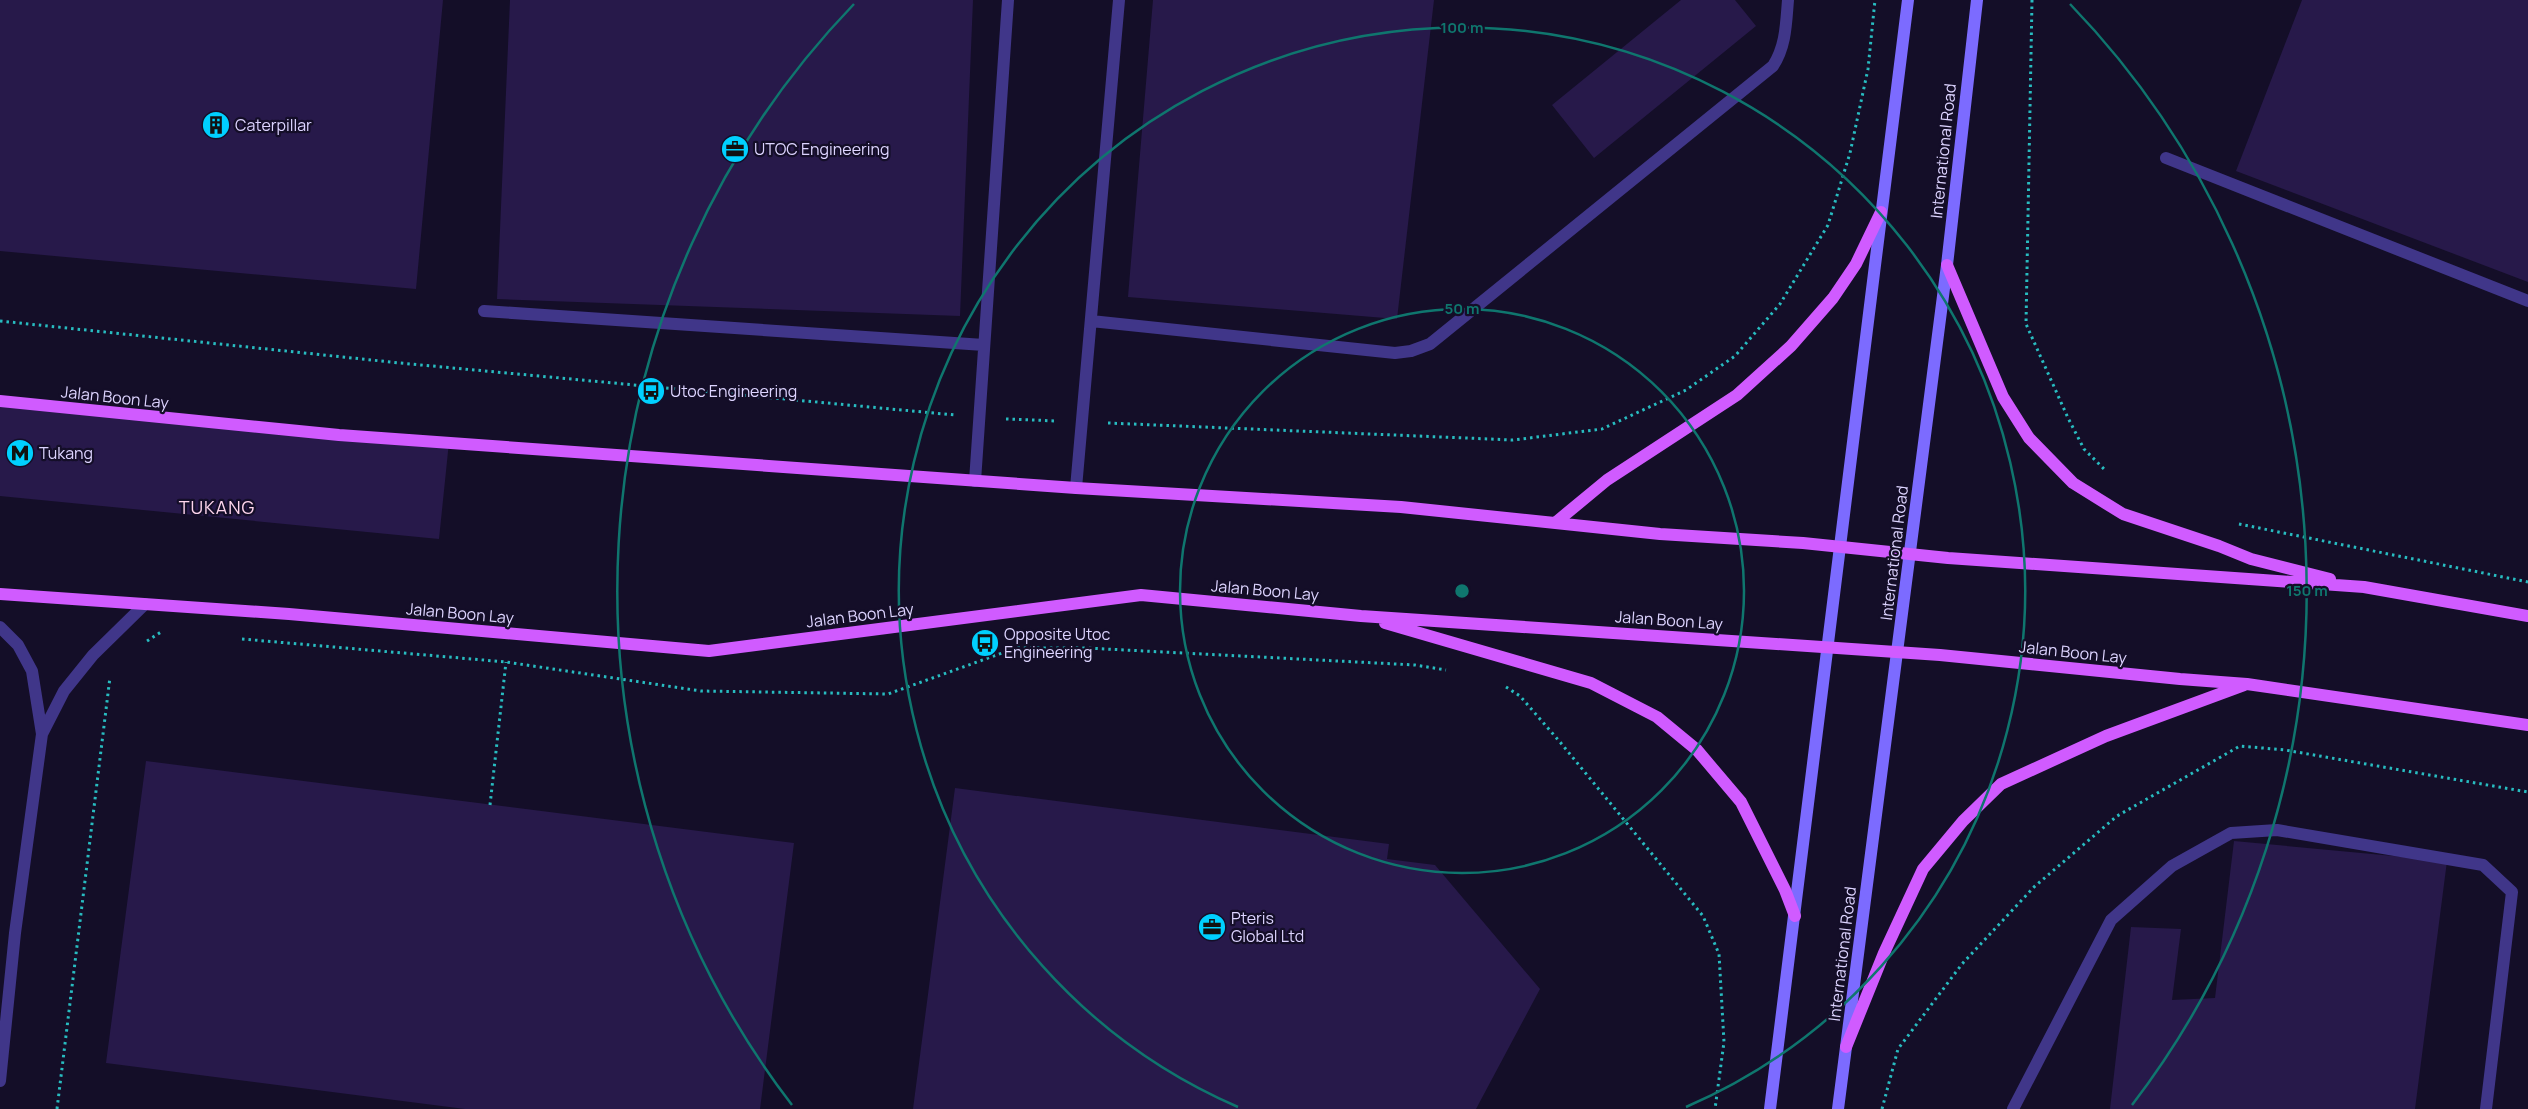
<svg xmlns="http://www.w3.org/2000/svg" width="2528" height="1109" font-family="Manrope,sans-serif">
<rect width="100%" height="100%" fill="#140e28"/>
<path fill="#27194a" d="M0,0H443L416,289L0,251Z
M510,0H973L960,316L497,299Z
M1153,0H1434L1397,319L1128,297Z
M1681,0H1735L1756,26L1594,158L1552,105Z
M2302,0H2528V282L2236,171Z
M0,397L449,442L439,539L0,496Z
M146,761L794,843L760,1109H465L106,1063Z
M955,788L1389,844L1387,859L1435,865L1540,989L1476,1109H913Z
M2234,841L2447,861L2415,1109H2110L2131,927L2181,929L2172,1000L2215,998Z"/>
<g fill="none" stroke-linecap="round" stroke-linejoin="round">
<path stroke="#28bcc0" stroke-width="3" stroke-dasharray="2.5 4" stroke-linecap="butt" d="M2032,0L2026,324L2068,418L2084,449L2105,470
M0,321L400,363L955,415
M1006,419L1057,421
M1108,423L1513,440L1602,429L1686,390L1735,356L1780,304L1828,225L1850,153L1868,69L1875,0
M2239,524L2528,582
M242,639L506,662L701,691L888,694L1016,648H1086L1415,665L1446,670
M147,641L161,632
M1506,687L1520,696L1560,742L1703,916L1719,954L1724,1042L1715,1109
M490,805L506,662
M57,1109L110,677
M1882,1109L1898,1049L1962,964L2034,887L2117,816L2240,746L2285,750L2528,792"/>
<path stroke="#403689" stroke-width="12" d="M2166,158L2528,301
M484,311L984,345
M1091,321L1395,353L1411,351L1430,344L1773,66C1786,46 1786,24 1788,0
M975,481L1008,0
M1076,488L1119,0
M2013,1109L2111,920L2172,866L2231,833L2277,830L2483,865L2512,892L2486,1109"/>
<path stroke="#403689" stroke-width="12" d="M0,627L18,645L32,671L42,734L15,933L0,1081
M42,734L64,691L93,655L145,604"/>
<path stroke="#7c6bff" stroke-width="12" d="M1770,1109L1908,0
M1838,1109L1947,265L1977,0"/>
<path stroke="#d05bff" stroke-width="12" d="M1947,265L2003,397L2029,438L2073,483L2123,514L2219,546L2251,559L2330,579
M0,401L339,435L1076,488L1401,507L1660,534L1803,543L1948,558L2364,587L2528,616
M1555,523L1607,480L1737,395L1791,346L1833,298L1856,264L1881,212
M0,594L289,614L709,651L1141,595L1361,616L1940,655L2180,679L2247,684L2528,725
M1385,623L1591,683L1657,717L1697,750L1741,802L1785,890L1795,916
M1846,1047L1884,953L1923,869L1963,821L2001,784L2106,736L2244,685"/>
</g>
<g fill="none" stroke="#0f766e" stroke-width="2.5">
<circle cx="1462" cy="591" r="282"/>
<path d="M1238 1107A563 563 0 1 1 1686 1107"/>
<path d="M792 1105A845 845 0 0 1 854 4M2070 4A845 845 0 0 1 2132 1105"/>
</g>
<defs>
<symbol id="building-disc" viewBox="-11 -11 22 22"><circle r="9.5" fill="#00d0ff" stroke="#140e28"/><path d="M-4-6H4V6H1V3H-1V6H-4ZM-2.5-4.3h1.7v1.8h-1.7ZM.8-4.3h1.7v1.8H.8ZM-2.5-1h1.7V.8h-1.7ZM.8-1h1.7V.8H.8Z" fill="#111"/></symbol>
<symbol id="office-disc" viewBox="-11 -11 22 22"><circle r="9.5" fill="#00d0ff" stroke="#140e28"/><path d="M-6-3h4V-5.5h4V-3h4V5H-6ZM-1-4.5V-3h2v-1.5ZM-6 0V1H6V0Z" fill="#111"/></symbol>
<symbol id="bus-disc" viewBox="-11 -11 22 22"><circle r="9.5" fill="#00d0ff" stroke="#140e28"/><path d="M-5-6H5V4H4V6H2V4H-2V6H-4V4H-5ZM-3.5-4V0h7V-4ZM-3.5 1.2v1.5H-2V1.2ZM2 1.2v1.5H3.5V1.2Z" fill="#111"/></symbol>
<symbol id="metro-disc" viewBox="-11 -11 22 22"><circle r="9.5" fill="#00d0ff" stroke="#140e28"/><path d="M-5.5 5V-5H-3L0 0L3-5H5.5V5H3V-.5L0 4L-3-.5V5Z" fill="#111"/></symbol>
</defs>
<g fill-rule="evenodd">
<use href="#building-disc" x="200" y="109" width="32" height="32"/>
<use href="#office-disc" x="719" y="133" width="32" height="32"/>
<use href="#bus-disc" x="635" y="375" width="32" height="32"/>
<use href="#metro-disc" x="4" y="437" width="32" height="32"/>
<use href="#bus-disc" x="969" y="627" width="32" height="32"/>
<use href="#office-disc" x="1196" y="911" width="32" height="32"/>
</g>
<g text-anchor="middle" stroke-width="4.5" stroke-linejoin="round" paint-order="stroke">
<g font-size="16" fill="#ddd4ff" stroke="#140e28" text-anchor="start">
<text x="235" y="131">Caterpillar</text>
<text x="754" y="155">UTOC Engineering</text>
<text x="670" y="397">Utoc Engineering</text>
<text x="39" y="459">Tukang</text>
<text x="1004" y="640">Opposite Utoc<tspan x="1004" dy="18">Engineering</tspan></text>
<text x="1231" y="924">Pteris<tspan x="1231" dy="18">Global Ltd</tspan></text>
</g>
<g font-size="16" fill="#ddd4ff" stroke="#140e28">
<text transform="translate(1943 151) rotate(-84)" y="6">International Road</text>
<text transform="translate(115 397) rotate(6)" y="6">Jalan Boon Lay</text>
<text transform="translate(1894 553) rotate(-83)" y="6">International Road</text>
<text transform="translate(1265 590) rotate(5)" y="6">Jalan Boon Lay</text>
<text transform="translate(460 613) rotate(5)" y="6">Jalan Boon Lay</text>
<text transform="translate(860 615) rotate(-7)" y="6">Jalan Boon Lay</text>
<text transform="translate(1669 620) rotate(4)" y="6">Jalan Boon Lay</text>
<text transform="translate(2073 652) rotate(6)" y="6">Jalan Boon Lay</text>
<text transform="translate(1842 954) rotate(-83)" y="6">International Road</text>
</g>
<g font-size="18" letter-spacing="1" fill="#ffd6ed" stroke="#140e28">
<text x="217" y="514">TUKANG</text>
</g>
</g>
<circle cx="1462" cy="591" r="8" fill="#0f766e" stroke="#140e28" stroke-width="2.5"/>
<g font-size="15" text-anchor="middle" font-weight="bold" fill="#0f766e" stroke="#140e28" stroke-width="4.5" stroke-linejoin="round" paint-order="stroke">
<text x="1462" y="33">100 m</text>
<text x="1462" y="314">50 m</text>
<text x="2307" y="596">150 m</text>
</g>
</svg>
